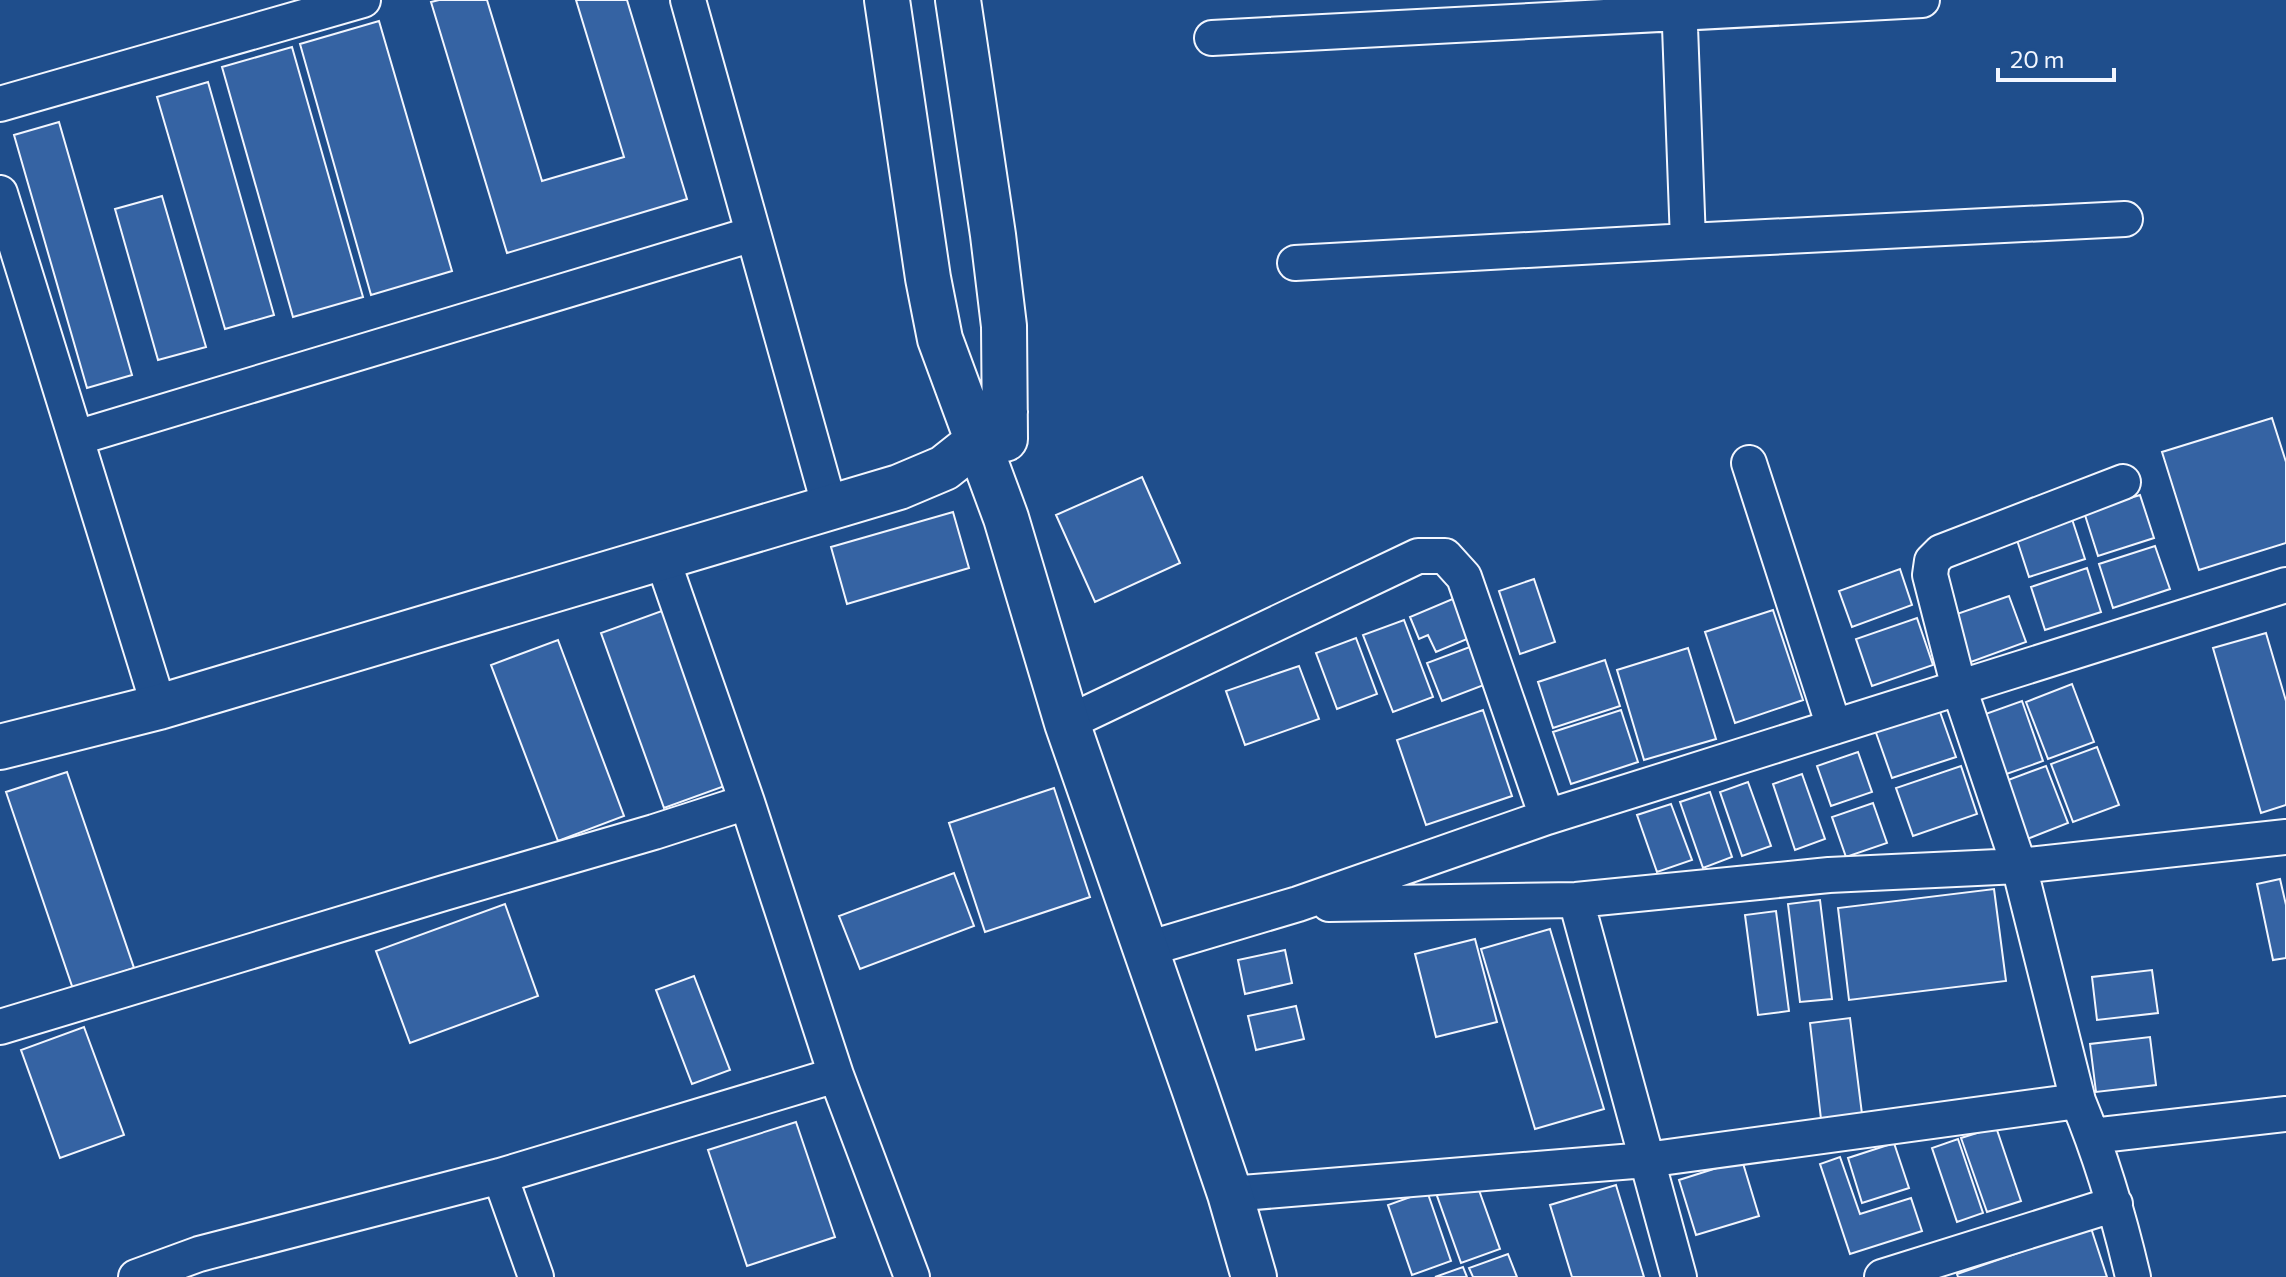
<svg xmlns="http://www.w3.org/2000/svg" width="2286" height="1277" font-family="Commissioner,sans-serif">
<rect width="100%" height="100%" fill="#1f4e8c"/>
<path fill="#3563a3" stroke="#f2f6ff" stroke-width="2" d="M439,0H487L542,181L624,157L576,0H627L687,199L507,253L431,2Z
M379,21L452,271L371,295L300,44Z
M292,47L363,297L293,317L222,67Z
M208,82L274,315L225,329L157,97Z
M59,122L132,375L87,388L14,135Z
M162,196L206,347L158,360L115,209Z
M2272,418L2286,462V543L2199,570L2162,452Z
M1142,477L1180,563L1095,602L1056,515Z
M2140,495L2154,538L2098,556L2084,512Z
M953,512L969,568L847,604L831,547Z
M2071,516L2085,559L2029,577L2015,534Z
M2155,546L2170,589L2113,608L2099,564Z
M2087,568L2101,612L2045,630L2031,587Z
M1900,569L1912,605L1852,627L1839,591Z
M1534,579L1555,642L1520,654L1499,591Z
M1462,595L1479,634L1436,652L1428,635L1419,639L1410,617Z
M2009,596L2026,642L1968,663L1951,616Z
M670,608L733,783L664,808L601,633Z
M1773,610L1803,700L1735,723L1705,632Z
M1917,618L1933,665L1872,686L1856,639Z
M1404,620L1433,697L1393,712L1363,635Z
M2266,633L2286,701V805L2261,813L2213,648Z
M1356,638L1377,694L1337,709L1316,653Z
M558,640L624,816L558,841L491,665Z
M1483,642L1497,680L1442,701L1427,663Z
M1688,648L1716,739L1644,760L1617,670Z
M1605,660L1620,706L1553,728L1538,682Z
M1299,666L1319,719L1245,745L1226,691Z
M2072,684L2094,742L2048,759L2026,702Z
M2022,701L2043,761L1998,777L1977,717Z
M1939,709L1956,757L1892,778L1875,730Z
M1483,710L1512,796L1426,825L1397,740Z
M1621,710L1638,762L1571,784L1553,732Z
M2097,747L2119,805L2073,822L2051,764Z
M1858,752L1872,792L1831,806L1817,766Z
M1961,766L1977,814L1913,836L1896,788Z
M2046,766L2068,823L2022,841L2000,783Z
M67,772L134,968L73,989L6,792Z
M1802,774L1825,839L1795,850L1773,784Z
M1748,782L1771,846L1742,856L1720,792Z
M1054,788L1090,897L985,932L949,823Z
M1710,792L1732,857L1703,868L1680,802Z
M1873,803L1887,843L1846,857L1832,817Z
M1671,804L1692,860L1657,872L1637,815Z
M954,873L974,926L860,969L839,916Z
M2280,879L2286,905V958L2273,960L2257,884Z
M1994,889L2006,981L1849,1000L1838,908Z
M1820,900L1832,999L1800,1002L1788,904Z
M505,904L538,996L410,1043L376,951Z
M1776,911L1789,1011L1758,1015L1745,915Z
M1550,929L1604,1109L1535,1129L1481,949Z
M1475,939L1497,1022L1436,1037L1415,954Z
M1285,950L1292,983L1245,994L1238,960Z
M2152,970L2158,1013L2097,1020L2092,977Z
M694,976L730,1070L692,1084L656,990Z
M1296,1006L1304,1039L1256,1050L1248,1016Z
M1850,1018L1862,1114L1821,1119L1810,1023Z
M84,1027L124,1135L60,1158L21,1050Z
M2150,1037L2156,1085L2096,1092L2090,1044Z
M796,1122L835,1237L747,1266L708,1150Z
M1996,1127L2021,1201L1987,1212L1961,1138Z
M1958,1139L1983,1213L1957,1222L1932,1148Z
M1894,1143L1909,1188L1862,1203L1848,1158Z
M1840,1157L1860,1214L1911,1198L1922,1231L1850,1254L1820,1164Z
M1742,1160L1759,1216L1696,1235L1679,1180Z
M1475,1179L1500,1249L1461,1263L1436,1193Z
M1616,1185L1644,1277H1572L1550,1205Z
M1427,1191L1451,1261L1412,1275L1388,1205Z
M2091,1228L2107,1277H1958L1957,1274Z
M1508,1254L1517,1277H1473L1469,1268Z
M1463,1267L1467,1277H1435Z"/>
<g fill="none" stroke-linecap="round" stroke-linejoin="round">
<defs>
<path id="street" d="M688,0L830,508
M1679,0L1688,241
M1212,38L1922,0
M0,104L363,0
M0,193L159,707
M1295,263L1688,241L2125,219
M76,438L753,234
M1749,463L1834,727
M2123,482L1941,552L1932,561L1930,575L1959,688L2019,866L2078,1101C2102,1159 2119,1217 2133,1277
M662,558L747,802L836,1075L912,1277
M1067,723L1418,556H1445L1464,577L1547,817
M1576,900L1679,1277
M1329,904L1576,900L1829,875L2019,866L2286,837
M1147,949L1298,904L1547,817L2286,585
M0,1027L444,893L654,832L747,802
M2092,1136L2286,1114
M500,1176L536,1277
M1230,1194L1646,1160L2078,1101
M136,1277L199,1254L500,1176L836,1075
M1882,1277L2115,1204"/>
<path id="secondary" d="M887,0L928,278L940,339L1006,518L1067,723L1195,1091L1230,1194L1254,1277
M958,0L993,235L1004,326L1005,439
M0,747L159,707L899,487L944,468L978,441L1005,412"/>
</defs>
<use href="#street" stroke="#f2f6ff" stroke-width="38"/>
<use href="#secondary" stroke="#f2f6ff" stroke-width="48"/>
<use href="#street" stroke="#1f4e8c" stroke-width="34"/>
<use href="#secondary" stroke="#1f4e8c" stroke-width="44"/>
</g>
<path d="M1998 68v12h116v-12" fill="none" stroke="#f2f6ff" stroke-width="4"/>
<text x="2010" y="68" font-size="24" fill="#f2f6ff" stroke="#1f4e8c" stroke-width="6" paint-order="stroke">20 m</text>
</svg>
